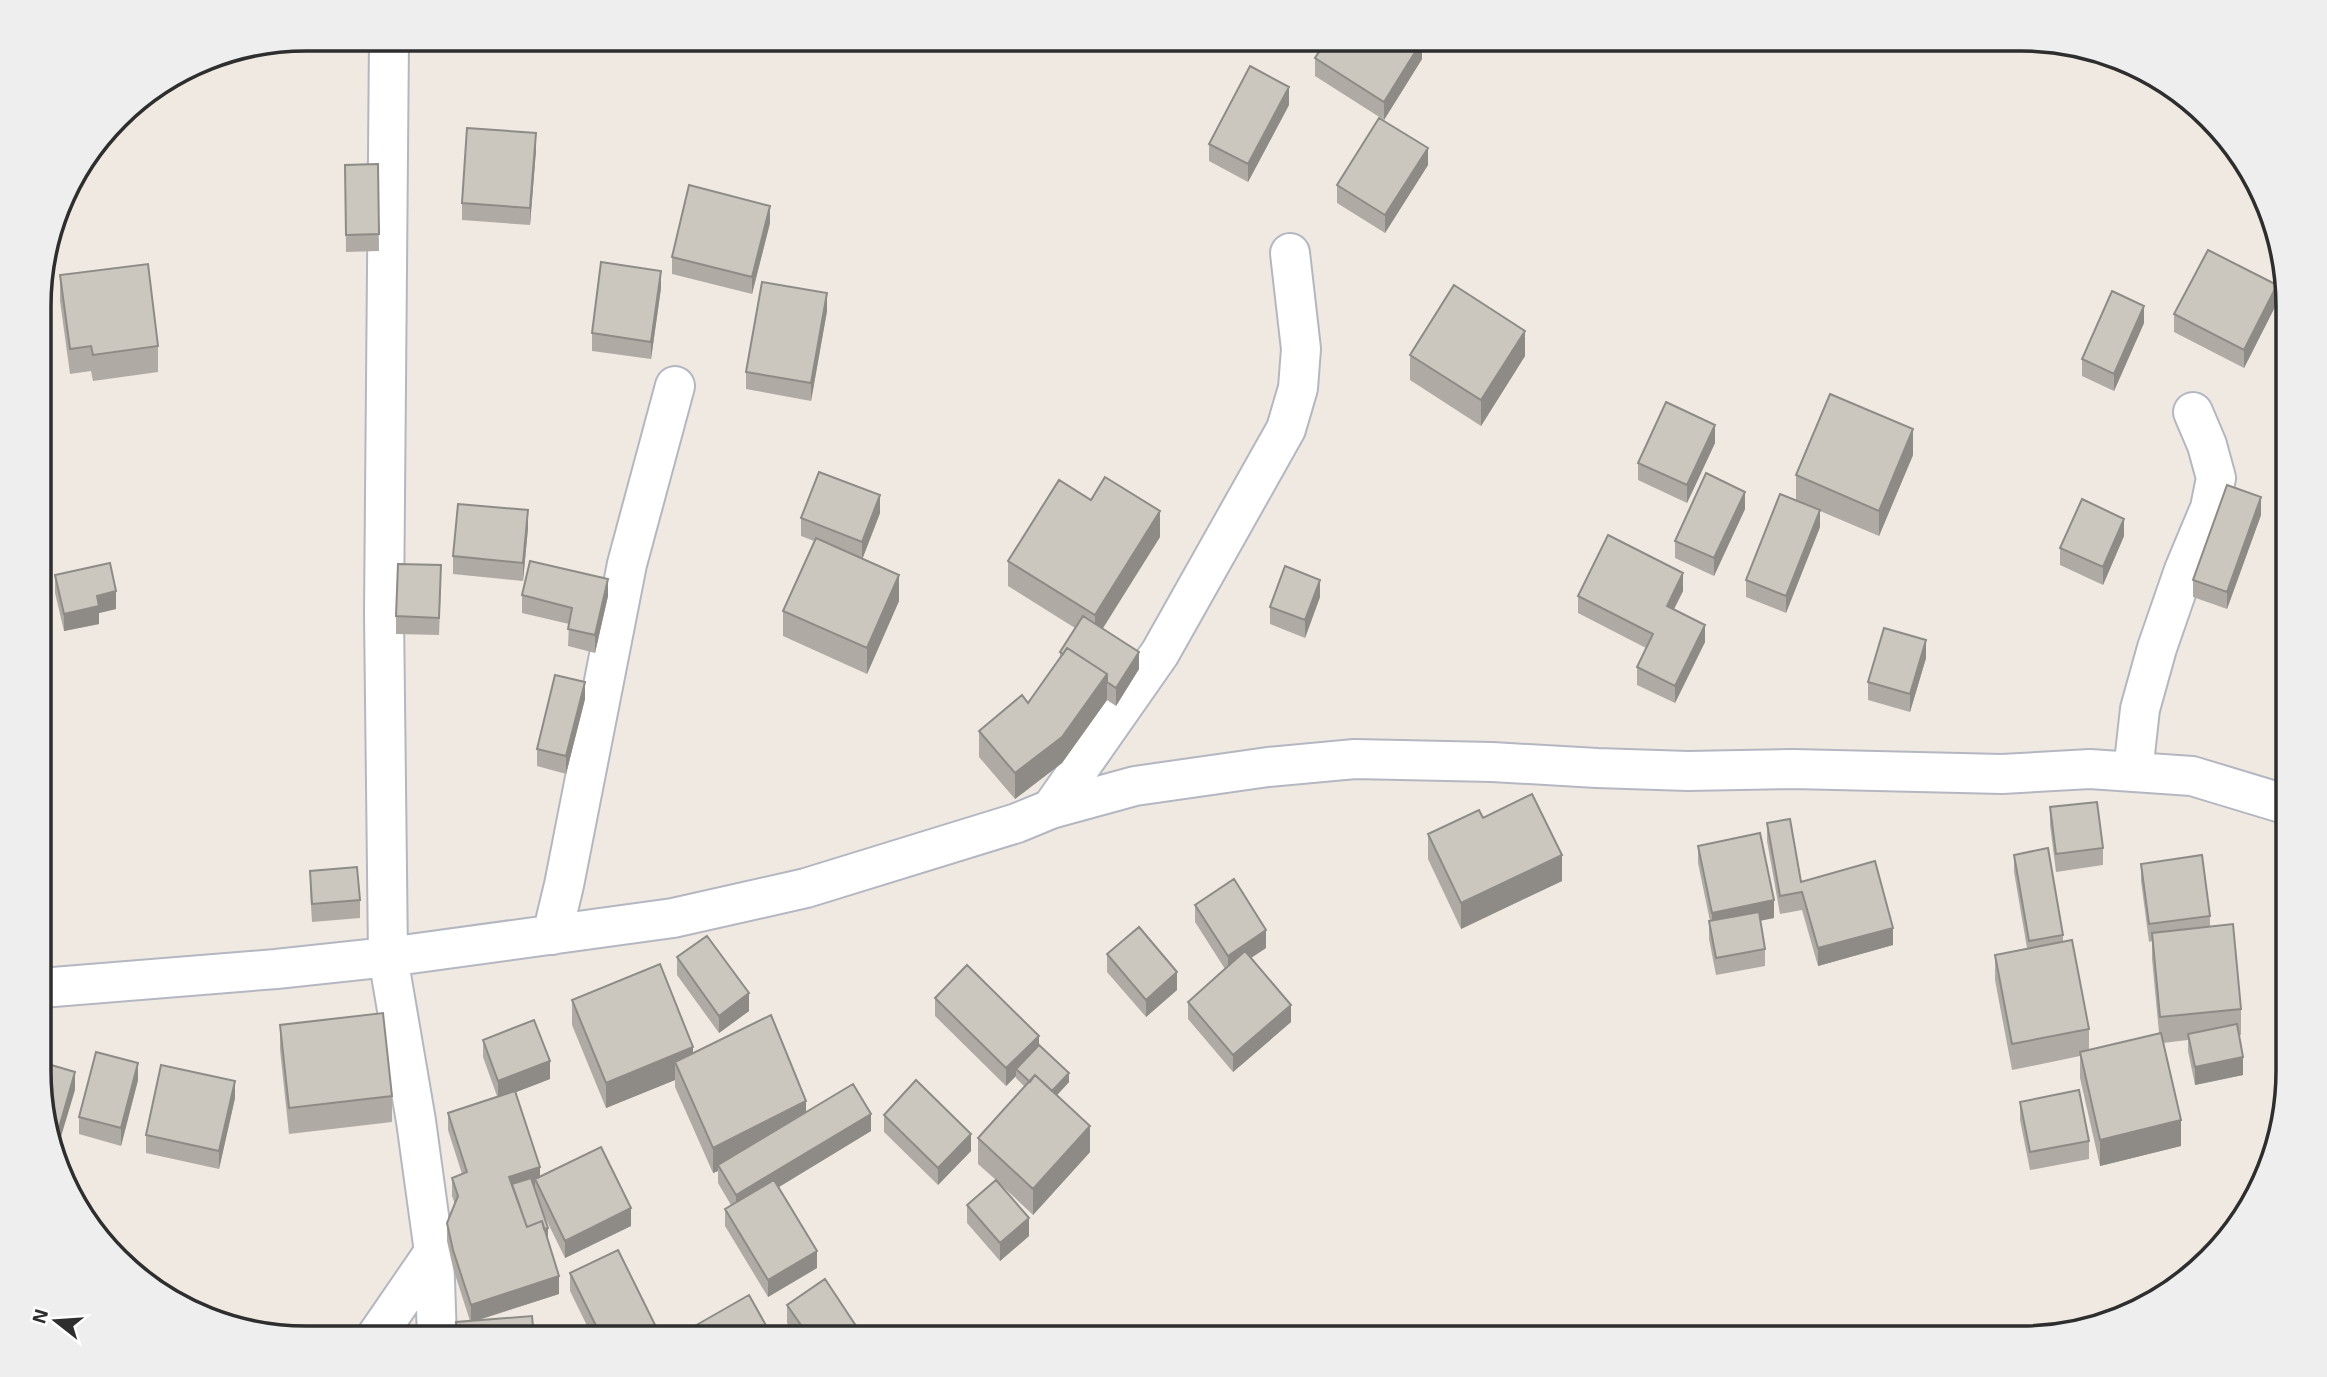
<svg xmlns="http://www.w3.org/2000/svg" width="2327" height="1377" font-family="'Exo 2',sans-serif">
<rect width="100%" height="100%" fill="#efe9e1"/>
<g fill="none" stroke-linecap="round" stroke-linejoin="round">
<defs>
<path id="minor" d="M2133,772L2140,709L2157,648L2184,570L2210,508L2216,478L2207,445L2193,412
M1051,809L1160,653L1286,429L1298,388L1301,349L1290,253
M552,935L564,885L627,564L675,386
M41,988L276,969L388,957L673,918L806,888L1017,823L1051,809L1135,786L1268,767L1355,759L1492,762L1597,768L1688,771L1793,769L2002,774L2090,769L2192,776L2288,805
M434,1252L437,1338
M375,1338L434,1252L416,1121L388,957L384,613L389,39"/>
</defs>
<use href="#minor" stroke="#b4b7c1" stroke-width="42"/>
<use href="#minor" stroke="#fff" stroke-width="38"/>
</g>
<path fill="#afaba4" d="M1315,58L1422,59L1384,120L1315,76Z
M1289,105L1248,182L1209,161V144Z
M536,150L530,225L462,220V203Z
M378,164L379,251L346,252L345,165Z
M1428,165L1385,233L1337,203V185Z
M770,223L752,294L672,274V257Z
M60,275L158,346V372L93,381L91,371L70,374L60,301Z
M661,288L651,359L592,351V333Z
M2277,303L2244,368L2174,332V314Z
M827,311L811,401L746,389V372Z
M2144,323L2114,391L2082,376V359Z
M1410,355L1525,356L1481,426L1410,380Z
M1715,443L1687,503L1638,480V463Z
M1913,455L1879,536L1820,511V527L1786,613L1746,597V580L1796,500V475Z
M1091,500L1160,537L1102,628L1139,669L1116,706L1107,700L1062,763L1015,799L979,757V731L1028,703L1060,658V652L1075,628L1008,586V561Z
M2288,502V545L2277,539V522Z
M1745,509L1714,576L1675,558V541Z
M880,513L862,559L899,601L867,674L783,636V611L814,541L801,536V518Z
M2261,515L2227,609L2193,597V580Z
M528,528L523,581L453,574V556Z
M2124,536L2103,585L2060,565V548Z
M55,575L116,609L99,613V624L64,631L55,593Z
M441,583L439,635L396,634V616Z
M1683,591L1674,609L1705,642L1675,703L1637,685V667L1646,648L1578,613V596Z
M522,595L608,596L595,653L568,646L569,624L522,613Z
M1320,597L1305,638L1270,624V607Z
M1926,658L1910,712L1868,700V682Z
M585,699L566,774L537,766V749Z
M2050,807L2103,848V865L2056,872L2050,825Z
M1483,818L1562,881L1461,929L1428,859V834Z
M1767,823L1801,882L1893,945L1818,966L1802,910L1780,914L1767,841Z
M1698,846L1774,918L1760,920L1765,949V966L1716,975L1709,939V921H1710L1698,863Z
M2014,855L2063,935V942L2089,1029V1050L2159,1033L2152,959V941L2149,942L2141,881V864L2210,916V927L2241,1009V1035H2239L2243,1075L2195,1085L2188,1051V1040L2163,1043L2181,1146L2100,1166L2080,1078V1056L2012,1070L1995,980V955L2027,948L2014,872Z
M310,871L360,900V918L312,922L310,889Z
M1195,905L1266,948L1251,958L1291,1022L1233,1072L1188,1019V1002L1225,969L1195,922Z
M1107,954L1177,990L1146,1017L1107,972Z
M677,957L749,1011L719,1033L677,975Z
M935,998L1039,1045L1069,1082L1057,1095L1090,1152L1033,1215L998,1182L1029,1236L1000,1261L967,1223V1205L996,1180L978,1164V1138L1025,1087L1016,1078V1076L1006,1086L935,1016Z
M572,1000L693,1053L806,1112L871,1131L779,1187L817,1268L768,1297L725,1226V1209L731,1205L718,1183V1171L713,1173L675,1087V1080L606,1108L572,1025Z
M280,1025L392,1096V1122L289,1134L280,1050Z
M483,1040L550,1079L516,1092L540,1177L631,1226L565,1258L542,1211L559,1294L476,1321L534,1338H456V1322L470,1321L453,1268L447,1241V1223L455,1204L452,1196V1178L462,1174L448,1130V1113L497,1096L483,1057Z
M138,1080L121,1146L79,1134V1117Z
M235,1098L219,1169L146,1153V1135Z
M2020,1102L2089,1141V1159L2030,1170L2020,1120Z
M884,1115L971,1151L938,1185L884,1132Z
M570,1273L661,1338H593L570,1291Z
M787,1305L864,1338H798L787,1323Z"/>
<path fill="#8e8b86" d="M1422,41V59L1384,120V102Z
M1289,87V105L1248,182V164Z
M536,133V150L530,225V208Z
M1428,148V165L1385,233V215Z
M770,206V223L752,294V277Z
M661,271V288L651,359V342Z
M2277,285V303L2244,368V350Z
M827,293V311L811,401V383Z
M2144,306V323L2114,391V374Z
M1525,331V356L1481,426V400Z
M1715,425V443L1687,503V485Z
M1913,429V455L1879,536V511Z
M1745,492V509L1714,576V558Z
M880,495V513L862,560V542Z
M2261,497V515L2227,609V592Z
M528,510V528L523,581V563Z
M1820,510V527L1786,613V596Z
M1160,511V537L1095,641V615Z
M2124,519V536L2103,585V567Z
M1683,573V591L1667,623V606Z
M899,575V601L867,674V648Z
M608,579V596L595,653V635Z
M1320,580V597L1305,638V620Z
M116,591V609L99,613V624L64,631V614L97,596Z
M1705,625V642L1675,703V686Z
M1926,640V658L1910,712V694Z
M1139,652V669L1116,706V688Z
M1107,674V700L1062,763L1015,799V773Z
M585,682V699L566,774V756Z
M1562,855V881L1461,929V903Z
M1774,900V918L1712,931V913Z
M1893,928V945L1818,966V948Z
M1266,930V948L1228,973V956Z
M1177,972V990L1146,1017V1000Z
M749,993V1011L719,1033V1016Z
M1291,1005V1022L1233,1072V1055Z
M1039,1036V1053L1016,1069V1076L1006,1086V1068Z
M693,1047V1073L675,1062V1080L606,1108V1083Z
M2243,1057V1075L2195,1085V1067Z
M550,1061V1079L498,1099V1081Z
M138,1063V1080L121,1146V1128Z
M75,1072V1090L57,1150L55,1142Z
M1069,1073V1082L1047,1106V1098Z
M235,1081V1098L219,1169V1151Z
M806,1101V1127L718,1165V1171L713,1173V1148Z
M871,1114V1131L736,1213V1195Z
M2181,1120V1146L2100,1166V1140Z
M1090,1126V1152L1033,1215V1189Z
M971,1134V1151L938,1185V1168Z
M540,1167V1184L535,1179V1186L512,1193L509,1177Z
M631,1208V1226L565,1258V1241Z
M1029,1218V1236L1000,1261V1243Z
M548,1228V1237L527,1244V1235Z
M817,1251V1268L768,1297V1280Z
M559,1276V1294L471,1322V1305Z"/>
<path fill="#cbc7bf" stroke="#8e8b86" stroke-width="2" d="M1328,38H1418L1422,41L1384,102L1315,58Z
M1250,66L1289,87L1248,164L1209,144Z
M1379,118L1428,148L1385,215L1337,185Z
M467,128L536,133L530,208L462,203Z
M378,164L379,234L346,235L345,165Z
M689,185L770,206L752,277L672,257Z
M2208,250L2277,285L2244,350L2174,314Z
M601,262L661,271L651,342L592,333Z
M148,264L158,346L93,355L91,346L70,349L60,275Z
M762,282L827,293L811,383L746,372Z
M1454,285L1525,331L1481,400L1410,355Z
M2112,291L2144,306L2114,374L2082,359Z
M1830,394L1913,429L1879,511L1796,475Z
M1666,402L1715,425L1687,485L1638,463Z
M819,472L880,495L862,542L801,518Z
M1706,473L1745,492L1714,558L1675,541Z
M1105,477L1160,511L1095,615L1008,561L1059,480L1091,500Z
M2227,485L2261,497L2227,592L2193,580Z
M1780,494L1820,510L1786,596L1746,580Z
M2082,499L2124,519L2103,567L2060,548Z
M2288,502V528L2277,522Z
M458,504L528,510L523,563L453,556Z
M1608,535L1683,573L1667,606L1705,625L1675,686L1637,667L1653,634L1578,596Z
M816,538L899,575L867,648L783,611Z
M530,561L608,579L595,635L568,629L572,608L522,595Z
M110,563L116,591L97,596L99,606L64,614L55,575Z
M398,564L441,565L439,618L396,616Z
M1285,566L1320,580L1305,620L1270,607Z
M1083,616L1139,652L1116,688L1107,682V674L1067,648L1063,654L1060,652Z
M1884,628L1926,640L1910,694L1868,682Z
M1067,648L1107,674L1062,737L1015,773L979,731L1022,695L1028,703Z
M555,675L585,682L566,756L537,749Z
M1532,794L1562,855L1461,903L1428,834L1479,810L1483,818Z
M2097,802L2103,848L2056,854L2050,807Z
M1790,819L1801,882L1875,861L1893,928L1818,948L1802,892L1780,896L1767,823Z
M1760,833L1774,900L1712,913L1698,846Z
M2048,848L2063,935L2029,941L2014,855Z
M2202,855L2210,916L2149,924L2141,864Z
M357,867L360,900L312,904L310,871Z
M1234,879L1266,930L1228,956L1195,905Z
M1759,912L1765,949L1716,958L1709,921Z
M2233,924L2241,1009L2160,1017L2152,933Z
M1139,927L1177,972L1146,1000L1107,954Z
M707,936L749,993L719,1016L677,957Z
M2072,940L2089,1029L2012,1044L1995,955Z
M1245,951L1291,1005L1233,1055L1188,1002Z
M660,964L693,1047L606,1083L572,1000Z
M967,965L1039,1036L1006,1068L935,998Z
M383,1013L392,1096L289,1108L280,1025Z
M771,1015L806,1101L713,1148L675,1062Z
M534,1020L550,1061L498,1081L483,1040Z
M2237,1024L2243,1057L2195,1067L2188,1034Z
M2161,1033L2181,1120L2100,1140L2080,1052Z
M1039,1045L1069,1073L1052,1091L1035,1075L1030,1082L1016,1069Z
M96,1052L138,1063L121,1128L79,1117Z
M41,1062L75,1072L55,1142L41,1106Z
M161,1065L235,1081L219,1151L146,1135Z
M1035,1075L1090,1126L1033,1189L978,1138Z
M916,1080L971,1134L938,1168L884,1115Z
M853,1084L871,1114L736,1195L718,1165Z
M2079,1090L2089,1141L2030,1152L2020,1102Z
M515,1091L540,1167L509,1177L527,1227L542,1221L559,1276L471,1305L453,1250L447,1223L458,1196L452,1178L467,1172L448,1113Z
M601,1147L631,1208L565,1241L535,1179Z
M531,1178L548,1228L544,1229L542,1221L527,1227L512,1184Z
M774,1180L817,1251L768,1280L725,1209Z
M996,1180L1029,1218L1000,1243L967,1205Z
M618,1250L661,1337L659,1338H602L570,1273Z
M825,1279L864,1338H810L787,1305Z
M749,1295L773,1338H690L686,1331Z
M532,1316L534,1338H457L456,1322Z"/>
<path d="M0 0H2327V1377H0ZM306 51H2021A255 255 0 0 1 2276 306V1071A255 255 0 0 1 2021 1326H306A255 255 0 0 1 51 1071V306A255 255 0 0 1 306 51Z" fill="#eee" fill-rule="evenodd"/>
<path fill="none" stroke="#2e2e2e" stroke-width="3.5" d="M306 51H2021A255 255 0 0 1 2276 306V1071A255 255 0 0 1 2021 1326H306A255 255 0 0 1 51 1071V306A255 255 0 0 1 306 51Z"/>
<g transform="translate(56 1321) rotate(287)" stroke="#ffffff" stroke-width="5" paint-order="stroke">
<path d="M0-5L12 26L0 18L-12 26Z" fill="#2e2e2e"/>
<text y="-10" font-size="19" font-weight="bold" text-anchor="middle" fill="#2e2e2e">N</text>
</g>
</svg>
